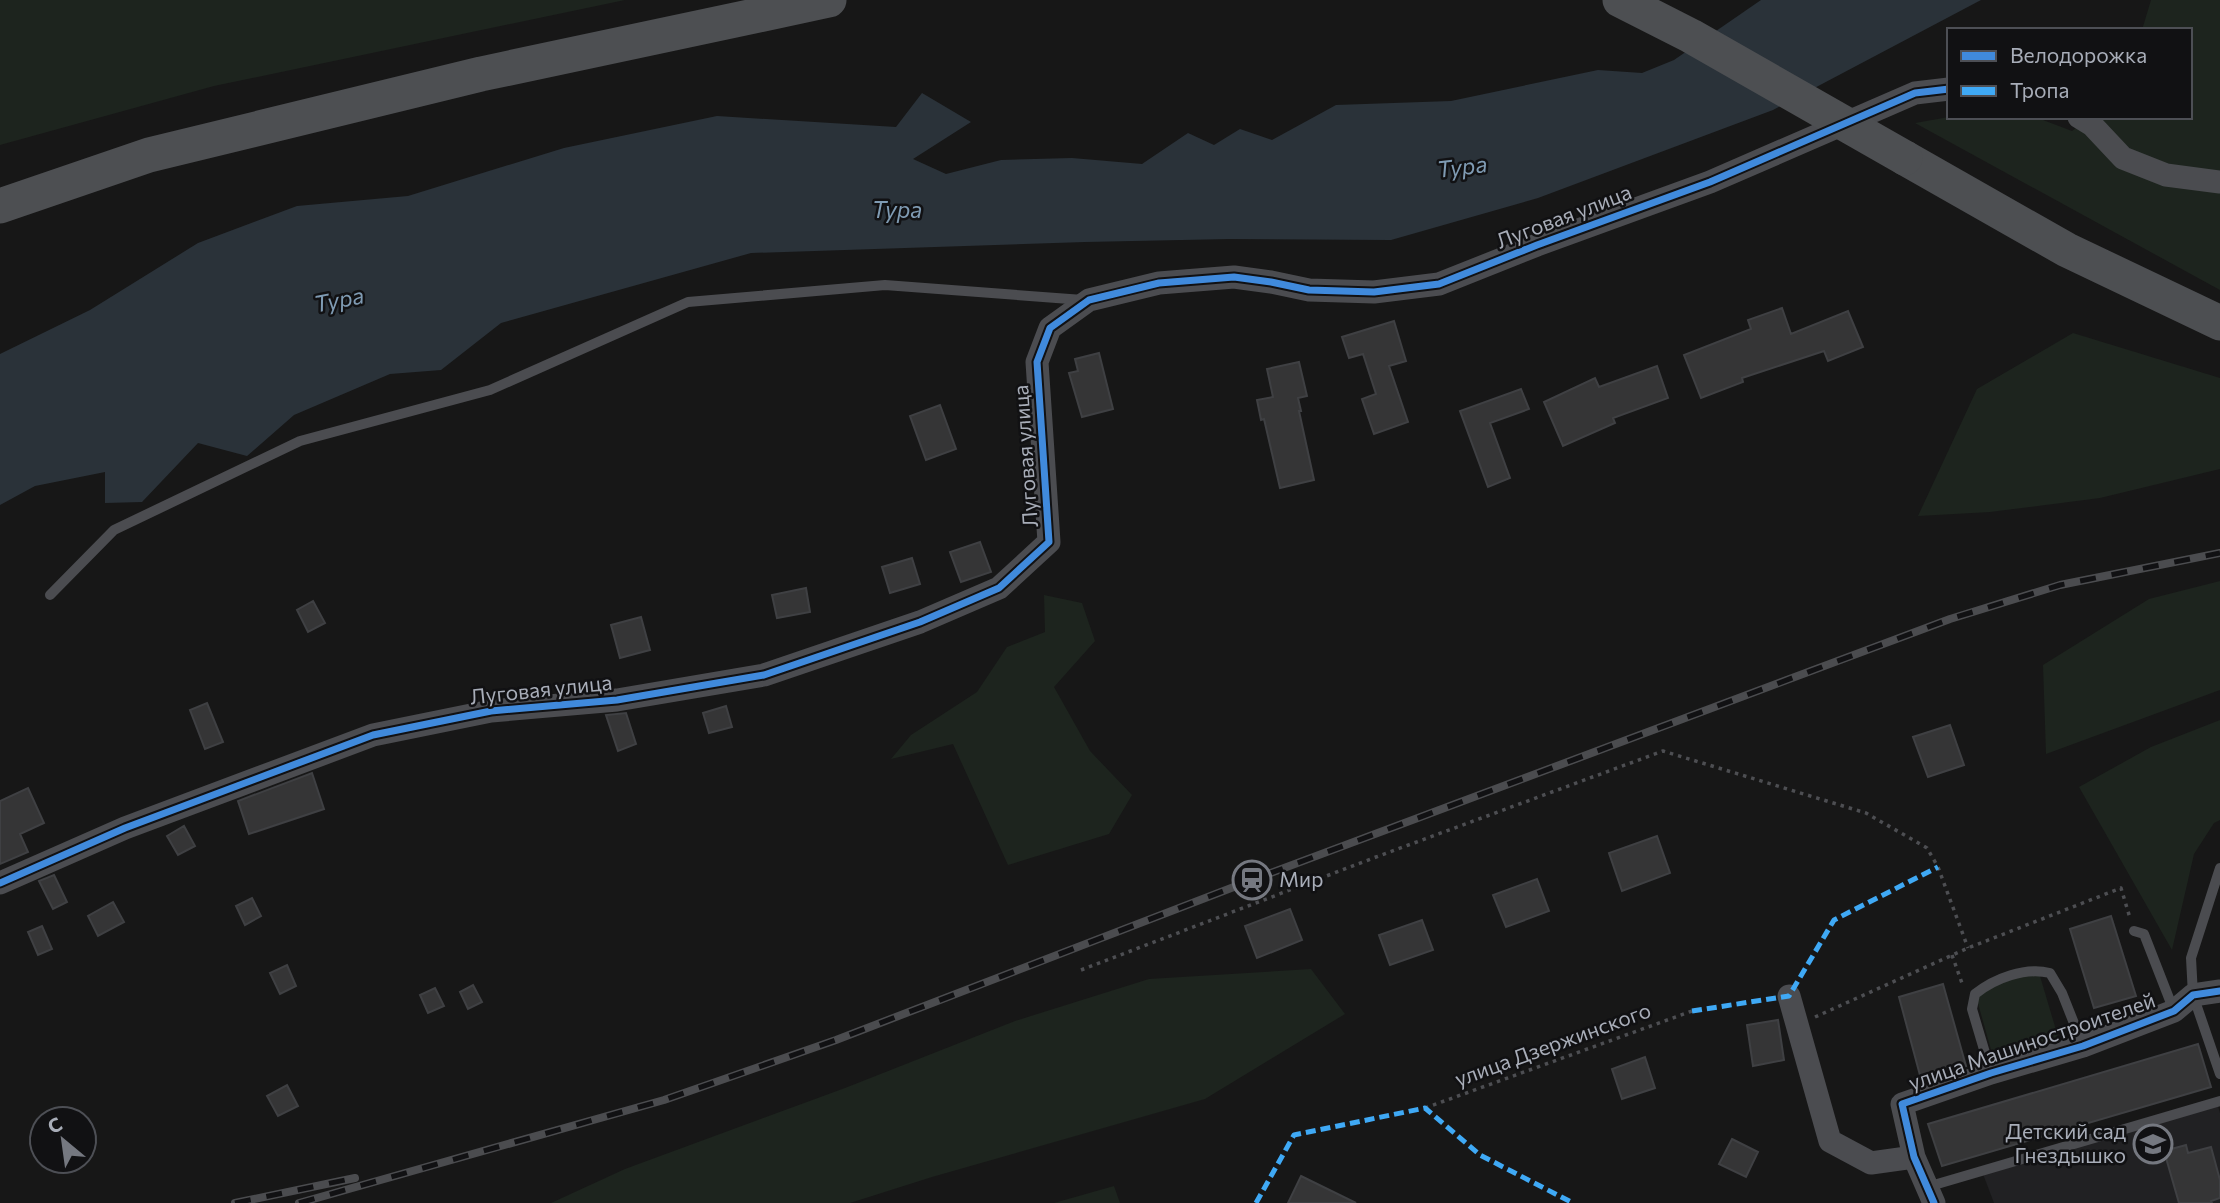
<svg xmlns="http://www.w3.org/2000/svg" width="2220" height="1203" font-family="Commissioner,sans-serif">
<rect width="100%" height="100%" fill="#171717"/>
<path fill="#212123" d="M2218,1106L2220,1113V1203H1994L1983,1174Z"/>
<path fill="#1d241e" d="M0,0H625L214,86L0,145Z
M2151,0H2220V290L1915,123L1949,117H2035L2072,131L2090,117H2190V30H2142Z
M2073,333L2220,378V469L2100,498L1990,512L1918,516L1977,389Z
M2220,581V690L2046,754L2043,665L2149,599Z
M1044,595L1082,603L1095,641L1054,687L1090,751L1132,795L1109,834L1008,865L953,744L891,759L911,735L977,692L1007,647L1045,632Z
M2220,720V820L2214,823L2194,854L2172,950L2079,787L2151,747Z
M2037,966L2059,1040L1993,1057L1974,989Z
M1311,969L1345,1014L1205,1099L932,1177L850,1203H551L625,1169L845,1088L1015,1021L1149,979Z
M1114,1186L1120,1203H1054Z"/>
<path fill="#2a3239" d="M1761,0H1981L1773,110L1538,198L1391,240L1229,239L1085,242L751,253L501,323L441,370L390,374L294,415L247,456L198,443L142,502L105,503V472L35,486L0,505V354L90,310L198,243L297,206L408,196L564,148L717,116L896,127L922,93L971,122L913,159L946,174L1001,160L1072,158L1142,164L1188,133L1214,145L1240,129L1272,140L1336,105L1451,101L1598,70L1642,73L1674,60Z"/>
<path fill="#353536" stroke="#3f4043" stroke-width="2" d="M1782,308L1791,334L1848,311L1863,347L1828,361L1824,351L1742,378L1743,382L1701,398L1684,355L1751,329L1748,320Z
M1394,321L1406,361L1389,366L1408,422L1374,434L1362,399L1376,394L1363,354L1349,358L1342,337Z
M1099,353L1113,409L1082,417L1069,373L1078,371L1075,359Z
M1299,362L1307,396L1298,398L1301,411H1299L1314,480L1280,488L1264,419L1261,420L1257,400L1273,397L1267,369Z
M1657,366L1668,398L1613,418L1615,423L1563,446L1544,402L1595,378L1599,387Z
M1521,389L1529,409L1490,423L1510,478L1488,487L1460,411Z
M940,405L956,449L926,460L910,416Z
M980,542L991,572L961,582L950,552Z
M912,558L920,584L890,593L882,567Z
M806,588L810,612L777,618L772,595Z
M313,601L325,623L308,632L297,610Z
M641,617L650,650L620,658L611,625Z
M207,703L223,742L205,749L190,710Z
M726,706L732,727L709,733L703,713Z
M626,713L636,744L618,751L606,715Z
M1950,725L1964,765L1928,777L1913,737Z
M312,773L324,809L249,834L238,801Z
M28,788L44,823L20,834L28,852L0,864V801Z
M184,826L195,846L178,855L167,836Z
M1657,836L1670,873L1622,891L1609,853Z
M54,875L67,902L53,909L39,881Z
M1537,879L1549,911L1506,927L1493,895Z
M252,898L261,916L245,925L236,906Z
M113,902L124,922L98,936L88,916Z
M1290,909L1302,940L1257,958L1245,926Z
M2111,916L2136,996L2094,1008L2070,929Z
M1422,920L1433,950L1390,965L1379,935Z
M42,926L52,949L38,955L28,932Z
M287,965L296,986L280,994L270,973Z
M1943,984L1966,1066L1921,1079L1899,997Z
M473,985L482,1002L468,1009L460,992Z
M435,988L444,1006L428,1013L420,995Z
M1778,1020L1784,1060L1753,1066L1747,1025Z
M2198,1044L2211,1087L1942,1166L1928,1124Z
M1645,1057L1655,1088L1622,1099L1612,1069Z
M287,1085L298,1106L278,1116L267,1096Z
M1732,1139L1758,1152L1746,1177L1719,1164Z
M2186,1145L2188,1153L2211,1147L2220,1180V1198L2211,1201L2212,1203H2179L2164,1151Z
M1301,1176L1356,1203H1288Z"/>
<g fill="none" stroke-linecap="round" stroke-linejoin="round">
<path stroke="#4d4e52" stroke-width="3.5" stroke-dasharray="3.5 5" stroke-linecap="butt" d="M1952,955L1963,986
M1081,970L1376,857L1663,751L1866,813L1927,848L1938,867L1968,948
M1815,1017L1968,948L2121,888L2130,918
M1425,1108L1692,1011"/>
<path stroke="#4b4c50" stroke-width="10" d="M50,595L114,530L300,441L490,390L688,302L885,285L1083,300
M2220,868L2191,958L2193,995L2220,1074
M2134,931L2144,934L2174,1011
M1991,1073L1972,1009L1975,994C1995,978 2025,967 2050,973L2062,993L2083,1046
M1927,1187L2220,1101"/>
<path stroke="#4b4c50" stroke-width="23" d="M2079,117L2092,125L2123,158L2166,175L2220,182
M0,883L125,828L373,735L491,711L617,700L764,675L920,622L999,588L1049,542L1037,362L1050,328L1089,300L1159,283L1234,277L1271,282L1309,290L1374,292L1439,284L1537,245L1710,182L1915,93L1949,89
M1789,996L1830,1141L1871,1163L1914,1157
M1934,1203L1914,1157L1902,1104L1991,1073L2083,1046L2174,1011L2193,995L2220,991"/>
<path stroke="#4d4f52" stroke-width="35" d="M1905,158L2067,250L2220,323
M0,206L149,155L481,74L829,0"/>
<defs>
<path id="rail" d="M235,1203L355,1178
M299,1203L664,1100L836,1040L1252,880L1950,619L2060,585L2220,553"/>
</defs>
<use href="#rail" stroke="#4b4c4f" stroke-width="8"/>
<use href="#rail" stroke="#111113" stroke-width="5" stroke-dasharray="16" stroke-linecap="butt"/>
<path stroke="#4d4f52" stroke-width="35" d="M1620,0L1691,36L1905,158"/>
<path stroke="#3fa9f5" stroke-width="5" stroke-dasharray="10 5" stroke-linecap="butt" d="M1692,1011L1789,996L1834,920L1938,867
M1256,1203L1294,1135L1425,1108L1480,1155L1573,1203"/>
<defs>
<path id="cycleway" d="M0,883L125,828L373,735L491,711L617,700L764,675L920,622L999,588L1049,542L1037,362L1050,328L1089,300L1159,283L1234,277L1271,282L1309,290L1374,292L1439,284L1537,245L1710,182L1915,93L1949,89
M1934,1203L1914,1157L1902,1104L1991,1073L2083,1046L2174,1011L2193,995L2220,991"/>
</defs>
<use href="#cycleway" stroke="#111113" stroke-width="11"/>
<use href="#cycleway" stroke="#408adc" stroke-width="7"/>
</g>
<defs>
<symbol id="station-ring" viewBox="-11 -11 22 22"><circle r="9.5" fill="#111113" stroke="#757880" stroke-width="1.5"/><path d="M-3-6H3Q5-6 5-4V2Q5 4 3 4L4.5 6H3L1.5 4h-3L-3 6H-4.5L-3 4Q-5 4-5 2V-4Q-5-6-3-6ZM-3.5-4v3h7v-3ZM-3.5 1v1.5H-2V1ZM2 1v1.5H3.5V1Z" fill="#757880"/></symbol>
<symbol id="school-ring" viewBox="-11 -11 22 22"><circle r="9.5" fill="#111113" stroke="#757880" stroke-width="1.5"/><path d="M0-5L7-2L0 1L-7-2ZM-4 1L0 2.5L4 1V4Q0 6-4 4Z" fill="#757880"/></symbol>
</defs>
<g fill-rule="evenodd">
<use href="#station-ring" x="1230" y="858" width="44" height="44"/>
<use href="#school-ring" x="2131" y="1122" width="44" height="44"/>
</g>
<g text-anchor="middle" stroke-width="5" stroke-linejoin="round" paint-order="stroke">
<g font-size="21" fill="#a8adb8" stroke="#111113">
<text transform="translate(1564 217) rotate(-21)" y="7">Луговая улица</text>
<text transform="translate(1026 456) rotate(-94)" y="7">Луговая улица</text>
<text transform="translate(541 690) rotate(-6)" y="7">Луговая улица</text>
<text transform="translate(2032 1042) rotate(-19)" y="7">улица Машиностроителей</text>
<text transform="translate(1553 1045) rotate(-20)" y="7">улица Дзержинского</text>
</g>
<g font-size="21" fill="#a8adb8" stroke="#111113" text-anchor="start">
<text x="1279" y="887">Мир</text>
<text x="2126" y="1139" text-anchor="end">Детский сад<tspan x="2126" dy="24">Гнездышко</tspan></text>
</g>
<g font-size="23" font-style="italic" fill="#7f9bb3" stroke="#111113">
<text transform="translate(1462 167) rotate(-7)" y="8">Тура</text>
<text x="897" y="218">Тура</text>
<text transform="translate(339 300) rotate(-11)" y="8">Тура</text>
</g>
</g>
<rect x="1947" y="28" width="245" height="91" fill="#111113" stroke="#4d4f55" stroke-width="2"/>
<rect x="1961" y="51" width="35" height="10" fill="#408adc" stroke="#4d4f55" stroke-width="2"/>
<text x="2010" y="63" font-size="21" fill="#a8adb8">Велодорожка</text>
<rect x="1961" y="86" width="35" height="10" fill="#3fa9f5" stroke="#4d4f55" stroke-width="2"/>
<text x="2010" y="98" font-size="21" fill="#a8adb8">Тропа</text>
<g transform="translate(63 1140) rotate(331)"><circle r="33" fill="#111113" stroke="#4d4f55" stroke-width="2"/>
<path d="M0-5L12 26L0 18L-12 26Z" fill="#757880"/>
<text y="-10" font-size="19" font-weight="bold" text-anchor="middle" fill="#a8adb8">С</text>
</g>
</svg>
